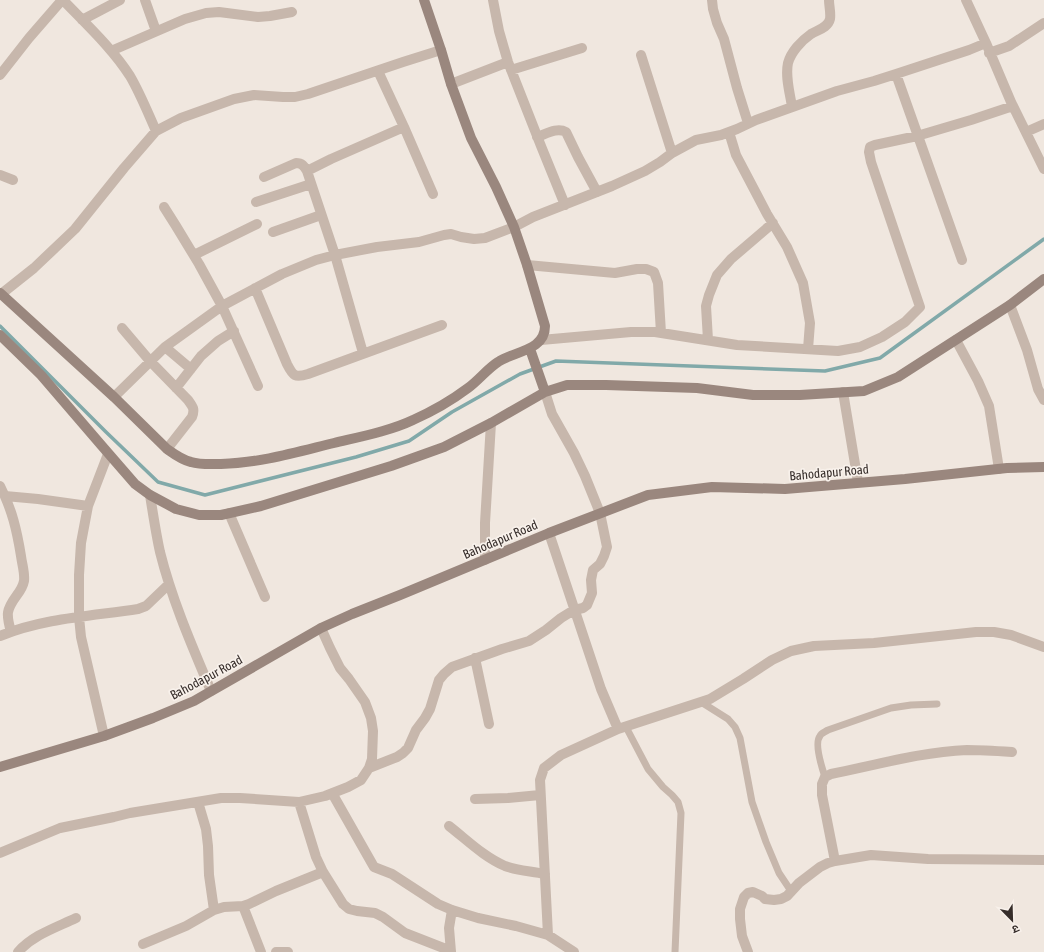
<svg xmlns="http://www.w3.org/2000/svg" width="1044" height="952" font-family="'Asap Condensed','Noto Sans Devanagari',sans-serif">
<rect width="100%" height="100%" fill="#f0e7df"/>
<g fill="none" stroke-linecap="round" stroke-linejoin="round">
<path stroke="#81a9a9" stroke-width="3.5" d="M0,326L106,432L158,482L205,495L356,457L409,441L452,412L520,374L556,361L825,371L880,358L1044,239"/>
<path stroke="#c7b7ac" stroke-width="7" d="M701,702L728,719L735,727L740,738L752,802L766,842L779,873L791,891
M626,727L648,769L663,787L672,795L678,802L681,813L675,952
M825,777C822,768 814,743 820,736C821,733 825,732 828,730L891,708L911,705L937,704"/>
<path stroke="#c7b7ac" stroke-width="10" d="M63,0C86,24 112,48 130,76C140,93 148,113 156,131
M145,0L156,31
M493,0L499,31L508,62L541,146L565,205
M712,0L713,9L717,23L724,39L737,88L748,123
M966,0L986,43L1011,102L1044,169
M82,20L120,0
M111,51L185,19L206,13L219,12L258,17L270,16L292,12
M989,53L1009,46L1044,23
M641,55L672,153
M511,70L582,48
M378,71L404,127L433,194
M896,74L962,260
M0,75L29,38L62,0
M451,84L508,62
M792,107C790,93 785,77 788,63C791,52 801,41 811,34C817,30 828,28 830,19C831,13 829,6 829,0
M729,132L736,155L767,214L787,247L803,283L810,323L808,349
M1026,132L1044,124
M537,137C546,134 557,127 566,132L578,157L597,192
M307,171L331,159L404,127
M0,175L13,180
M264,177L296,163C302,163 304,166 307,171L335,255L363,353
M256,202L311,184
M164,207L176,226L199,264L222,306L258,386
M273,232L321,215
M194,255L257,224
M527,265L615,273L637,269H646L654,272L658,283L661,333
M255,288L287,364C293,376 295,378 308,374L442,325
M0,295L34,268L75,229L124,168L156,131L181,118L234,99L254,95L283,97H295L308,94L403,62L441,50
M1010,305L1027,350L1038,389L1044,400
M122,328L150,361L188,400C193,407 195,409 192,417L167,449
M541,340L631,332H655L737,345L838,351L860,347L882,337L905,322L920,307L871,162L869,152L870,147L875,145L917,136L971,120L1013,106
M708,340L706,306L709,295L717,275L731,259L773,223
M956,340L978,381L989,406L999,469
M165,347L191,369
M176,388L201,356L218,341L234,331
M843,392L858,482
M114,397L165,347L222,306L282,274L316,260L335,255L377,247L419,242L444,235L451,234L461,237L474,239L485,238L514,227L533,217L612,186L645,171L660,162L672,153L696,140L721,135L737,129L756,120L837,91L874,81L896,74L969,50L986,43
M0,486C12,509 17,531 21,556C22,564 25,573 24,581C23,586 20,591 17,595C6,610 6,614 11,632
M150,495C153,514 156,534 160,552C172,600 192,646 211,691
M5,496L38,499L88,506
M229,513L265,597
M549,533L601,689L618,729
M485,560V523L491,423
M0,636C44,618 92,616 138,609L146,606L169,584
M475,658L489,724
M104,736L81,637L79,617V575L81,543L88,506L108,454
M369,768L397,757L403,753L408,748L416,730L425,718L430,709L439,680L444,674L452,667L502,649L529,641L546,630L561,618L574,610L583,608L587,605L592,593L591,580L593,570L600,564L604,556L607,547L600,513L585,476L574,453L552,414L545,392
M332,793L374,867L392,874L438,904L452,910L478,918L516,926L548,935L574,952
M475,799L508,798L540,795
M198,802L206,829L208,846L209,875L214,910
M299,802L316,857L323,872L343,904L349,909L357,911L375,913L383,917L405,933L451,951
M449,826C467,840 484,857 505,866C518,871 532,871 545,874
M0,853L60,828L114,817L130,813L221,798H240L299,802L325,796L348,787L361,780L369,768L372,759L373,731L371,718L365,702L349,679L340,668L330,648L321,628
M835,861L822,795V784L825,777L831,774C876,765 921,752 967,750C982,750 997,751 1012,752
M243,906L261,952
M548,935L540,780L544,768L561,755L618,729L710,699L743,679L772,660L791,651L814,646L874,643L976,632H994L1011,635L1044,647
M143,944L186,926L214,910L224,907L243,906L249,904L276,891L323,872
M18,952C33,935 55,928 76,918
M276,952H288
M451,952L449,928L452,910
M748,952L742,936L740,919V909L744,897L748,893L753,892L762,896L765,899L774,900L781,899L787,896L799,883L820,867L828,863L835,861L871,855L928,859L1044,860"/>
<path stroke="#9a877e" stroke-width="10" d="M0,293L114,397L167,449C174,454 182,460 191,462C201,465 211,464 221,464C260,463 297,452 334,443C359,437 390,431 413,420C431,412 452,400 468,388C479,380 487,369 498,362C514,351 545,351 545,326L527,265L514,227L496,187L471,138L451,84L441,50L424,0
M0,335L41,375L102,446L135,484L150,495L176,509L199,515H221L261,506L391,466L444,447L491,423L545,392L567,385H606L697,388L753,395H800L864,391L898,377L1010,305L1044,279
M530,349L545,392
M0,767L104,736L153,718L194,701L321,628L352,614L400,595L549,533L648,495L712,487L785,489L905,479L1007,468L1044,467"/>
</g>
<g text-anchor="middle" stroke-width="3.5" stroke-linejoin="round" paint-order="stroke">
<g font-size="13" fill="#362d2a" stroke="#f8f1eb">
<text transform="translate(829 472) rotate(-5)" y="5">Bahodapur Road</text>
<text transform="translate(500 539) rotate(-23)" y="5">Bahodapur Road</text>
<text transform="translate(206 677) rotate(-28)" y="5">Bahodapur Road</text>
</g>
</g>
<g transform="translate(1012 920) rotate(157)" stroke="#f8f1eb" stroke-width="3" paint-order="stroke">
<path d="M0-3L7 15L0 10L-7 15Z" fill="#362d2a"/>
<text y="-6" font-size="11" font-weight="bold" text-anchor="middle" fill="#362d2a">उ</text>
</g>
</svg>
